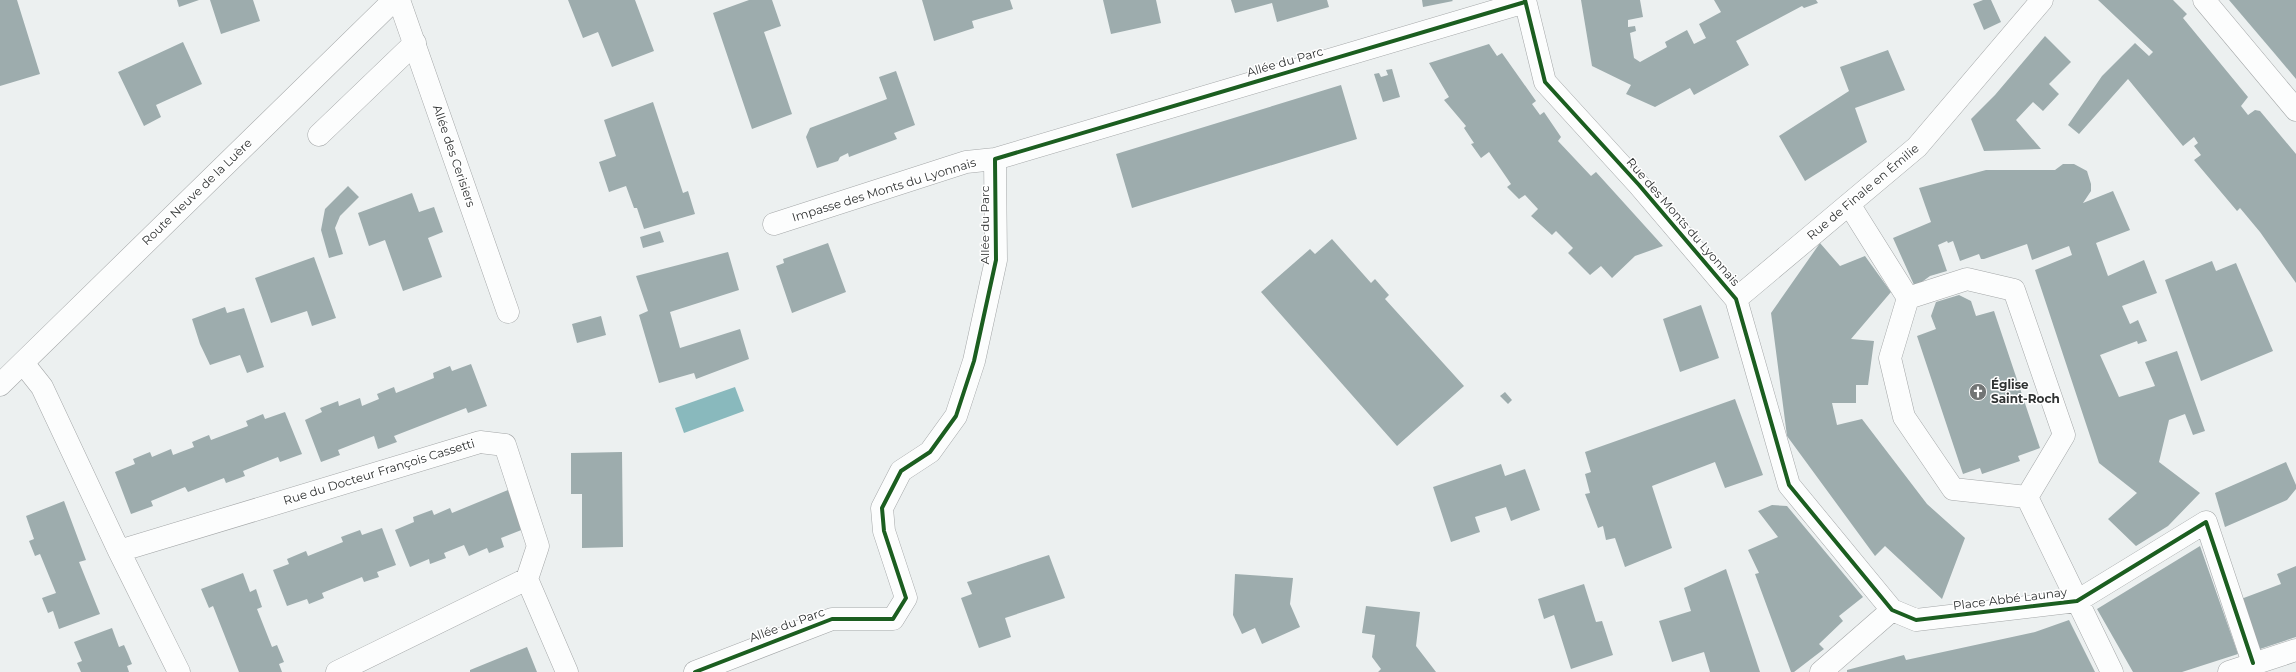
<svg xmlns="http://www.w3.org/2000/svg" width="2296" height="672" font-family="Montserrat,sans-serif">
<rect width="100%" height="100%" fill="#ecf0f0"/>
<path fill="#89b9bd" d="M735,387L744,411L684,433L675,408Z"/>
<path fill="#9dacad" d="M0,0H17L40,74L0,86Z
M177,0H199L179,7Z
M210,0H253L260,21L221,34Z
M568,0H635L654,51L612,67L598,32L583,38Z
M749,0H772L781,26L764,32L792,114L752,129L713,13Z
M922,0H1010L1013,9L972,21L974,28L934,41Z
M1103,0H1156L1161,23L1111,34Z
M1231,0H1327L1329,7L1277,22L1272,3L1235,13Z
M1422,0H1452L1453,1L1423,7Z
M1581,0H1640L1643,17L1628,20V27L1635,26L1636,31L1630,33L1634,58L1640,62L1667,47L1665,42L1687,30L1694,44L1706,38L1699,24L1721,12L1714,0H1816L1818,3L1804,8L1802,6L1736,41L1749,65L1694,95L1690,88L1655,107L1626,94L1631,85L1592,66Z
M1983,0H1991L2001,22L1984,30L1973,4Z
M2098,0H2173L2187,14L2183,18L2248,97L2241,106L2248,115L2255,110L2260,111L2296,154V283L2260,232L2240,208L2237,211L2194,160L2201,155L2194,146L2198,143L2194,137L2183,146L2128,79L2079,134L2068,125L2102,76L2135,43L2149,56L2153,52Z
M2229,0H2296V79L2275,54Z
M2045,36L2071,62L2049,84L2059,94L2043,111L2033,102L2016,120L2041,149L1984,151L1971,119L1995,95Z
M183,42L202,84L156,105L161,117L144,126L118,72Z
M1489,44L1497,56L1502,53L1536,101L1532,104L1540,115L1544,112L1561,137L1558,141L1591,176L1596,172L1663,246L1635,256L1612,278L1601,266L1590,275L1568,253L1573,248L1556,231L1552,235L1531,216L1538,209L1525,195L1519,199L1507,187L1511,184L1489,152L1481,158L1471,144L1474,143L1464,128L1466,126L1444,100L1449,97L1429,63Z
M1888,50L1905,90L1855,108L1867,142L1805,181L1779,136L1849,91L1840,67Z
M1392,69L1400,97L1383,102L1374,74L1379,73L1381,77L1388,75L1386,70Z
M896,71L915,125L894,133L897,139L849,157L848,153L840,157L838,161L817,168L806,137L810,128L887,99L879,77Z
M1341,85L1357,139L1132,208L1116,154Z
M653,102L683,193L688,191L695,214L644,229L637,208H634L626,186L609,192L599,162L616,156L604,120Z
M2063,164H2074L2087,171L2091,184V191L2083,203L2113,191L2130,230L2096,243L2108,276L2144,260L2157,293L2122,306L2130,324L2138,320L2147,341L2138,344L2137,341L2100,355L2119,397L2155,386L2145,362L2177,351L2205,431L2193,435L2185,414L2169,420L2159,462L2200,493L2168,526L2136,546L2108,519L2137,493L2099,463L2035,270L2072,255L2069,246L2032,260L2027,244L1984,259H1981L1979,254L1960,261L1953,241L1948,243L1947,241L1938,245L1947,271L1930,276L1915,287L1893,238L1931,222L1919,188L1986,170H2055Z
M348,186L359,197L340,216L335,228L343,254L329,258L321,230L325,209Z
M412,193L419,212L434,207L443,232L428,238L442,277L403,291L385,240L369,246L358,213Z
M660,231L664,242L643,248L640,237Z
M1332,239L1371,283L1375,279L1389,295L1385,299L1464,386L1397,446L1261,292L1310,249L1315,254Z
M828,243L846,292L792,313L776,266L784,263L783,259Z
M1820,243L1840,266L1865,256L1891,292L1851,339L1874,341L1868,385H1856V403H1832L1837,425L1862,419L1927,504L1965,538L1942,599L1885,546L1875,556L1787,436L1771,313Z
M728,252L739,290L670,312L680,348L740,329L749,359L696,379L694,373L659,383L639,315L648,311L636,276Z
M314,257L336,318L312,326L307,311L271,323L255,278Z
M2212,261L2216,271L2236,263L2273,351L2201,381L2165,280Z
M1959,295L1971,301L1976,316L1994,311L2040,448L2018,456L2020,461L1982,474L1980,468L1963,474L1917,336L1936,329L1931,316L1936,302Z
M1701,305L1719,358L1680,372L1663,319Z
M225,307L227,313L244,308L264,367L247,373L240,355L210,365L200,344L192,319Z
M601,316L606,335L577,343L572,324Z
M471,364L487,406L468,413L466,408L394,436L397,442L378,449L374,436L338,450L340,455L321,462L305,420L322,412L320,408L338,401L339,406L360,398L362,406L379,399L377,394L394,387L396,393L434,378L433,373L450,366L452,371Z
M1505,392L1512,400L1508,404L1500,396Z
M1735,399L1763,475L1725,488L1715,462L1652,486L1672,548L1625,567L1615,538L1606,540L1603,526L1598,528L1585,494L1590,493L1585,474L1591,472L1585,452Z
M285,412L302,454L280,462L278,457L243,471L245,476L226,483L224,478L188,492L185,487L151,501L153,506L131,514L115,472L135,464L133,459L150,452L152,457L171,449L173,455L194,447L192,442L209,435L211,440L248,426L246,421L263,414L265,419Z
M622,452L623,547L582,548V494H571V453Z
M2286,462L2296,485V489L2287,500L2225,527L2215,493Z
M1501,464L1505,476L1525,469L1540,510L1511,521L1506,507L1475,517L1480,532L1451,542L1433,487Z
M508,490L524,529L501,538L504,547L489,553L487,548L469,556L464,545L444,553L446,558L430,564L429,559L410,567L395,530L414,522L413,517L432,510L434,515L450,508L452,513Z
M64,501L86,560L79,562L100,614L59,629L53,611L48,613L42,598L56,593L40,554L35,556L29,541L34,539L26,516Z
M1772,505L1787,506L1863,597L1839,616L1843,621L1819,644L1824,649L1794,672H1791L1755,574L1759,573L1748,550L1778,537L1758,511Z
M382,528L396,565L377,572L379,577L364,582L362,577L322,593L324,598L309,604L307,599L287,606L273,570L289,564L287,559L306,551L308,556L343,542L341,537L360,530L362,535Z
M2200,546L2238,654L2182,672H2133L2097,609Z
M1049,555L1065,598L1005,618L1011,637L979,648L961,598L972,594L967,582Z
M2296,566V637L2260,649L2241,599L2281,584L2277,574Z
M1726,569L1758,666L1760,672H1710L1704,652L1672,662L1659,621L1691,611L1684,588Z
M243,573L250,592L256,589L262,607L257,609L272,647L277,645L284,662L279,664L282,672H239L213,606L209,608L201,589Z
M1235,574L1293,578L1290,604L1300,627L1262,644L1255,628L1242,634L1233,615Z
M1584,584L1596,622L1602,621L1613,655L1571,669L1554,615L1544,619L1538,599Z
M1366,606L1420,612L1416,646L1436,672H1378L1381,669L1372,657L1375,635L1362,633Z
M2069,620L2095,672H1847V670L1904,655L1906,660L2035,632Z
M112,628L119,647L124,645L128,654L132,664L127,666L129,672H81L77,663L82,661L74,642Z
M527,647L537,672H470V670Z"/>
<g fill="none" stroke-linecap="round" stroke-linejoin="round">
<defs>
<path id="service" d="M319,135L415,43"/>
<path id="minor" d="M399,0L508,312
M1525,0L1545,82L1639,185L1736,299L1789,485L1892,610L1916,620L2077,601L2206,522L2253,663
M2204,0L2296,110
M1849,204L1908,298
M774,224L966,162L995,159
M1967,279L2014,290L2064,435L2027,497L1953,489L1904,417L1890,358L1908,298Z
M1736,299L1917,147L2042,0
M23,363L42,387L119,551L179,672
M2027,497L2112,672
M119,551L480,442L505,445L538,546L527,579
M337,672L527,579L567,672
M695,672L832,619H893L906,598L884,531L882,508L901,471L930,452L956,416L974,361L996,260L995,159L1525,2
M1821,672L1892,610"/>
<path id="tertiary" d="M0,385L394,0
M2229,672L2296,650"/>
</defs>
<use href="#service" stroke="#a4a7a8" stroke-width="23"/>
<use href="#minor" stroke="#a4a7a8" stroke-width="23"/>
<use href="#tertiary" stroke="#a4a7a8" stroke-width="23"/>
<use href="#service" stroke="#fcfdfd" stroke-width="22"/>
<use href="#minor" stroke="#fcfdfd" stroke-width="22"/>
<use href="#tertiary" stroke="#fcfdfd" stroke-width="22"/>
<defs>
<path id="cycleway" d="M1525,0L1545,82L1639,185L1736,299L1789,485L1892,610L1916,620L2077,601L2206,522L2253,663
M695,672L832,619H893L906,598L884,531L882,508L901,471L930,452L956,416L974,361L996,260L995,159L1525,2"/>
</defs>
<use href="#cycleway" stroke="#fff" stroke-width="6"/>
<use href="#cycleway" stroke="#1b5e20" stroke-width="4"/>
</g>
<defs>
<symbol id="church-disc" viewBox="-11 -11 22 22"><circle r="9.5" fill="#727575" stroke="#fff"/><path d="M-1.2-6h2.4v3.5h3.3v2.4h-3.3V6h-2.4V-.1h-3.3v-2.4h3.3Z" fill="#fff"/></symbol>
</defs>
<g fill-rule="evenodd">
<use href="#church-disc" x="1968" y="382" width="20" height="20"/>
</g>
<g text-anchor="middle" stroke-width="3" stroke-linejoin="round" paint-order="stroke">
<g font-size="12" fill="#303333" stroke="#fff">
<text transform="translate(1285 62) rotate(-16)" y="4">Allée du Parc</text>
<text transform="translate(454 156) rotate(71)" y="4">Allée des Cerisiers</text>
<text transform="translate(884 190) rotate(-17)" y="4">Impasse des Monts du Lyonnais</text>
<text transform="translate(197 192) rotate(-44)" y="4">Route Neuve de la Luère</text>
<text transform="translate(1863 192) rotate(-40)" y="4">Rue de Finale en Émilie</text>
<text transform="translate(1683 222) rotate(49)" y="4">Rue des Monts du Lyonnais</text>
<text transform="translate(985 225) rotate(-90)" y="4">Allée du Parc</text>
<text transform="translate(379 472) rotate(-17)" y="4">Rue du Docteur François Cassetti</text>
<text transform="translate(2010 599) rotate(-7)" y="4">Place Abbé Launay</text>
<text transform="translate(787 625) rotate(-20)" y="4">Allée du Parc</text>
</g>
<g font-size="12" font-weight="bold" fill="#303333" stroke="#fff" text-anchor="start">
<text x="1991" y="389">Église<tspan x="1991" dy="14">Saint-Roch</tspan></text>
</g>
</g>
</svg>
